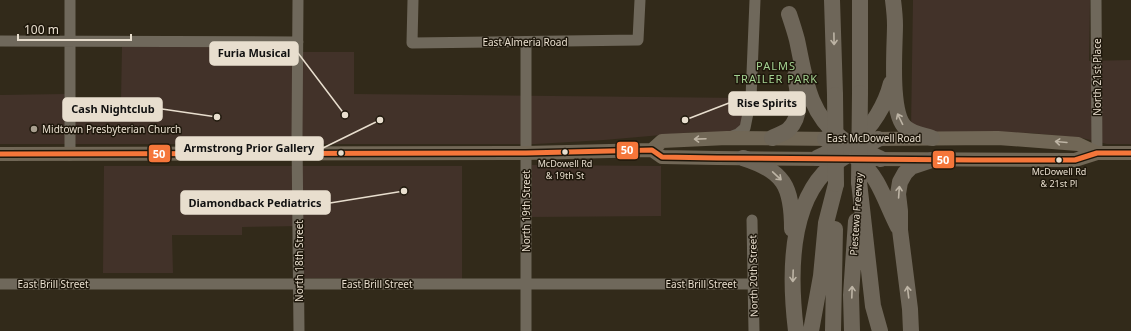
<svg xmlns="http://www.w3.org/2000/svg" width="1131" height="331" font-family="'Noto Sans',sans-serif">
<rect width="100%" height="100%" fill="#322a1a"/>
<path fill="#423229" d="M913,0H1090L1089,61L1131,60V144H1107L1082,138L1031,133L925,132L911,129Z
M122,47H285L290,49L291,52H354V94L743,98V120L741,127L734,132H696L604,140L536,144H0V95L65,94L64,100L121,101Z
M532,165L661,166V216L532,217Z
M104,166H462V279L303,278V226L242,227V235H172L173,273H103Z"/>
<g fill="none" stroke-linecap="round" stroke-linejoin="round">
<path stroke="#6f685b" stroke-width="11" d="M298,0L297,138L299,331
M413,0L412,43L638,40L640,0
M1096,0L1097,153
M0,41L298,42
M526,42V331
M730,137L738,134L745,128L751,98L755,0
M70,155V0
M752,220L754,331
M0,284H753"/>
<path stroke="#716756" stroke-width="14" d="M867,139L998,138L1078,144L1097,153
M652,150L662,141L727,138L836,139
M0,154L526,153L652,150L662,157L717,158L828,159
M870,159L1075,160L1097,153H1131"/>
<path stroke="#6e6659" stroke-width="16" d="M832,0L835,95
M893,0C894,8 895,17 895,25C895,47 889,114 906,128C913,134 923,135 932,138
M789,14C792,23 795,32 797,40C805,77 808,113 841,138C852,146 869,153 881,159
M860,93V0
M772,138C778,135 785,133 789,129C803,115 798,93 795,76
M825,139C836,145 849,151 859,160C879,177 886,204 898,227
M743,158C784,171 792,186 792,229
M817,158C829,152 842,147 854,140C872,129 886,103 891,83
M859,182L873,306L880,331
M796,331C790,282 788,212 824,173C838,158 860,149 878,139
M811,331L821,276L826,223L836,184
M833,331L835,229
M852,331L851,295L856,221
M911,331L910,309L900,230V211L898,194L900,182L905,173L911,167L932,160"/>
<path stroke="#6e6659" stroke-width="16" d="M835,95L836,184
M859,182L860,93"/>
<defs>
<path id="bus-1" d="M0,154L526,153L652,150L662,157L717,158L973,160H1075L1097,153H1131"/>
</defs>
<use href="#bus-1" stroke="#1e170b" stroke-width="8"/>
<use href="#bus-1" stroke="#f5763a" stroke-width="5"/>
</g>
<defs><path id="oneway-shaft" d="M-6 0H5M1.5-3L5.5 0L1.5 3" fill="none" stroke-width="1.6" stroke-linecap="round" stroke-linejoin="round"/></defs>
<g stroke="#bdb4a5">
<use href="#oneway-shaft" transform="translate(834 39) rotate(89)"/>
<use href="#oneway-shaft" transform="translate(900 119) rotate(-116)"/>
<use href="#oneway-shaft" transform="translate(777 176) rotate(43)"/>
<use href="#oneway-shaft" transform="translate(899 192) rotate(-86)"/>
<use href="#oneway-shaft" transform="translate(793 276) rotate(92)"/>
<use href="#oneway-shaft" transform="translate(852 292) rotate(-88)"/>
<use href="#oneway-shaft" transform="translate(908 292) rotate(-97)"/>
</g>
<g stroke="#beb4a4">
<use href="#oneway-shaft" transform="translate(700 139) rotate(178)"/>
<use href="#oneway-shaft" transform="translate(1061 142) rotate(-175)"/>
</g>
<circle fill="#a89f8f" stroke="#1e170b" stroke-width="1.5" cx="34" cy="129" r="4"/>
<g fill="#e8dece" stroke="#1e170b" stroke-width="1.5">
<circle cx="565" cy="152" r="3.5"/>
<circle cx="341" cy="153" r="3.5"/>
<circle cx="1059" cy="160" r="3.5"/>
</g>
<g text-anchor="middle" stroke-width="3" stroke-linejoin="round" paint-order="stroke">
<g font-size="9" fill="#e8dece" stroke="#1e170b">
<text x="565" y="167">McDowell Rd<tspan x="565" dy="12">&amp; 19th St</tspan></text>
<text x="1059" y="175">McDowell Rd<tspan x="1059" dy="12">&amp; 21st Pl</tspan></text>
</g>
<g font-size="10" fill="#e8dece" stroke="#1e170b">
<text x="525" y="46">East Almeria Road</text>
<text transform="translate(1097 77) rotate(-90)" y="4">North 21st Place</text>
<text x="874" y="142">East McDowell Road</text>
<text transform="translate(526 211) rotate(-90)" y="4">North 19th Street</text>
<text transform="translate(856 214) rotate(-86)" y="4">Piestewa Freeway</text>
<text transform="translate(299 261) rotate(-90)" y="4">North 18th Street</text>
<text transform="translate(753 276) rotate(-91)" y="4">North 20th Street</text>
<text x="53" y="288">East Brill Street</text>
<text x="377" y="288">East Brill Street</text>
<text x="701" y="288">East Brill Street</text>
</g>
<g font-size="10" fill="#e8dece" stroke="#1e170b" text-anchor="start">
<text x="42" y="133">Midtown Presbyterian Church</text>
</g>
<g font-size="11" letter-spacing="1" fill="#a3d191" stroke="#1e170b">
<text x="776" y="70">PALMS<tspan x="776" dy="13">TRAILER PARK</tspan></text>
</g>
</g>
<path fill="none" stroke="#e8dece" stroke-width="1.5" d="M345 115L298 53M685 120L729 103M217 117L162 109M380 120L323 148M404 191L330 203"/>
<g fill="#e8dece" stroke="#1e170b" stroke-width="1.5">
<circle cx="345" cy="115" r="4"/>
<circle cx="685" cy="120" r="4"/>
<circle cx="217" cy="117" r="4"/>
<circle cx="380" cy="120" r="4"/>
<circle cx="404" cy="191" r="4"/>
</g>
<g fill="#e8dece" stroke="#e8dece" stroke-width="1.5">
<rect x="210" y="42" width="88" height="23" rx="4"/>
<rect x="729" y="92" width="76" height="23" rx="4"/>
<rect x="63" y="98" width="99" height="23" rx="4"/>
<rect x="176" y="137" width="147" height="23" rx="4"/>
<rect x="181" y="191" width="149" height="23" rx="4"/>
</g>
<g font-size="11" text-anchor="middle" font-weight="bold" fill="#111">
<text x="254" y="57">Furia Musical</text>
<text x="767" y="107">Rise Spirits</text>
<text x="113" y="113">Cash Nightclub</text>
<text x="249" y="152">Armstrong Prior Gallery</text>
<text x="255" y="207">Diamondback Pediatrics</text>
</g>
<g stroke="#1e170b" stroke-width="1.5">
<rect x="616" y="141" width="23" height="19" rx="4" fill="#f5763a"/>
<rect x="148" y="144" width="23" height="19" rx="4" fill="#f5763a"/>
<rect x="932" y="150" width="23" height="19" rx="4" fill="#f5763a"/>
</g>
<g font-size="11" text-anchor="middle" font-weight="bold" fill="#fff">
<text x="627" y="154">50</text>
<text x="159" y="158">50</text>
<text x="943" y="164">50</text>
</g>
<path d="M18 34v6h113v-6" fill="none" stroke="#e8dece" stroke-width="2"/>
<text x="24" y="34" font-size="12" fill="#e8dece" stroke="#1e170b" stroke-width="3" paint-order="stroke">100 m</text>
</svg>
